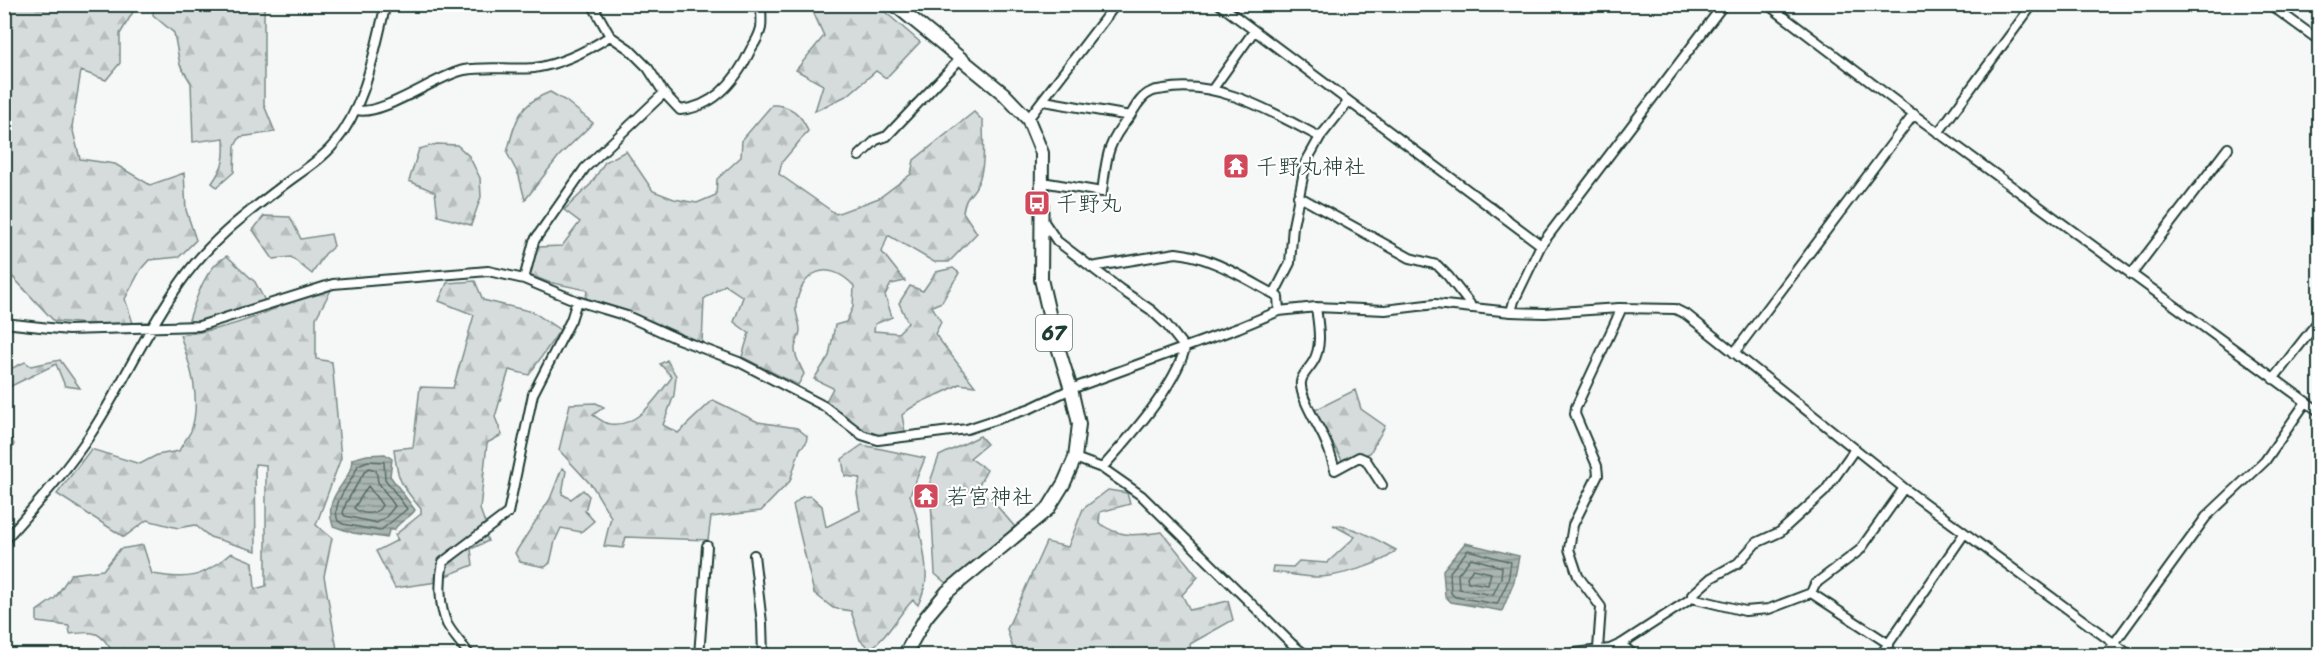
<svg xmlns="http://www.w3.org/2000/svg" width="2324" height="660" font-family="Sriracha,'Klee One',sans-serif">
<defs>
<pattern id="forest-firs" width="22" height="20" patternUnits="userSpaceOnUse" patternTransform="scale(1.5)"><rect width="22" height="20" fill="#d6dcdb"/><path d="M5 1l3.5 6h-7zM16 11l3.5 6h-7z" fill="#b7bebd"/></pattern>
<pattern id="water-rules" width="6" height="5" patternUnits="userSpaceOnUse" patternTransform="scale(1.5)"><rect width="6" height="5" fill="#aab5b1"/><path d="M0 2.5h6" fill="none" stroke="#8a9491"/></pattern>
</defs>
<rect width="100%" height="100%" fill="#f6f7f7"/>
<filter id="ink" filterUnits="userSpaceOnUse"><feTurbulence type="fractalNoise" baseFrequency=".0167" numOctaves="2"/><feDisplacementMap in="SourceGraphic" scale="12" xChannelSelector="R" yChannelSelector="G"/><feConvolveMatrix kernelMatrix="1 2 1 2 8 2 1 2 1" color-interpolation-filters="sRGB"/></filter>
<g filter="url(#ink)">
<path fill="url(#forest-firs)" stroke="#7a8c88" stroke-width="1.5" d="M4,5H132L133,12L120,34V63L106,80L81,71L72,127L80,159L115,164L150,185L184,173L186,210L196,240L179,257L149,260L141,269L125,299L133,323L87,324L54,321L9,273L5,272Z
M154,5H264V105L275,132L240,137L235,146L234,172L217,187L212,183C224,166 225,159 224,138L193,142L191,83L180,65L174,33L153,15Z
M810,5H877L920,42L886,78L876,71L848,95L815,111L823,85L796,70L824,36Z
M550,92L566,101L593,123L559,156L525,200L519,176L507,153C515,122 518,104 550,92Z
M772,105C790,104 802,115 808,131L782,162L779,174L836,214L879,198L911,174L914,160L974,112L983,121C983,141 986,164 978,183C972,197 966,193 963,212L977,233L949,262H934L888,235L882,252L905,281L891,284L885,295L892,317L875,324L874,331L898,333L908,323L899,303L910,286L923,291L936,272L953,268L959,273L942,302L932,306L941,322L935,334L975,386L959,384C939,397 919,399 902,415L905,432L880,436L862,430L825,403L833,388L814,379L829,356L835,325L846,322L853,307L854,286C828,258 801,271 796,306C795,314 800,322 800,330C800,336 796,342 795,348C794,356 801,366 804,374L798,385L742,357L749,333L734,322L743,297L725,285L704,299L702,343L649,320L586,299L587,290L548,282L530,275L537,247L562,246L580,222L564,210L591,184L605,162L626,151L653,191L674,199L697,203L716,195L717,179L741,157L742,140Z
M437,144L457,145L469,156L480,178L481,197L471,225L438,216L435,192L409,181L419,149Z
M264,216L290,217L301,239L331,234L334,246L325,254L312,274L291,257L273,259L253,230Z
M227,256L255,282L266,303L212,320L188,323C196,299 204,268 227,256Z
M475,281L483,300L533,312L560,330L529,375L509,370L495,417L502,435L487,443L480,509L486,526L440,561L437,582L395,588L376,551L398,540L395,535L421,514V509C401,485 397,480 394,449L413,447L420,387L453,388L474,315L439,301L447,283Z
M331,290L316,318V359L332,362L341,458L316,525L332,538L324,576L338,655L161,656C146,652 130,656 114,654C99,631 98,631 70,634L69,626L37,622V611L55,598L71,574L103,570L120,549L143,545L152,574C192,580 201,578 231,553L253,562L255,589L266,586V465L255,464L256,551L210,537L195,525L178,528L147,520L124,537L57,494L91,449L140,464L157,455L179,451C182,444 188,437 191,431C202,399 190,365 180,335C205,332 228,327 252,318C278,308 303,293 331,290Z
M60,360L80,388L65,386L56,364L5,389L6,371L25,362L31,366Z
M667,360L676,376L674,395L663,425L678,433L713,400L758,422L797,428L807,436L806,443L800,449L790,481L761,511L711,517L708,540L626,537L623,548L604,546L611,517L593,487L559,450L570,404L596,403L604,407L593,415C598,418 604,423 610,424C638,428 657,397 672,377L660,364Z
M1355,390L1361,409L1385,426L1370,453L1343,462L1315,410Z
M5,426L14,444L5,468Z
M980,436L987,444L970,458L987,470L976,490L990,498L1015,527L947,584L935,574L930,482L939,456Z
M862,445L925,458L910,495C917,514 927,559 926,578C926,587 922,596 918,605L913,600C897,616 888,637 870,649L860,640L851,611L833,608L814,593L793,505L802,497L811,496L822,506L826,527L860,510L857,493L860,478L845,476L842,459Z
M562,468L566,471L562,494L571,499L583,490L589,496L585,511L594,521L581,532L561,528L555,541L550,563L545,567L520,562L515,553L550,499Z
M1108,490L1127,493L1130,504L1100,512L1099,523C1122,539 1136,535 1162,532L1198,577L1182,595L1190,610L1228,601L1233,620L1190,644L1191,655H1015L1007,629L1046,542L1068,547L1083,509Z
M1333,525C1357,527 1375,539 1396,550C1385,564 1333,578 1315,577C1301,577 1286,573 1272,572L1273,566L1293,567L1299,561L1327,563L1355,537Z
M485,533L488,541L471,549L473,565L446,576L445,563Z"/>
<path fill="url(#water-rules)" stroke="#72857f" stroke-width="1.5" d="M385,454L392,459L390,476L415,510C409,519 400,520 394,530H389L387,538L353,533L333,526C322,492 352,485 352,459L367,455Z
M1465,543L1519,556L1514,582L1502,611L1451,602L1445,596L1443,570Z"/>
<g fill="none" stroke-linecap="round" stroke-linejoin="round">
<path stroke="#576d66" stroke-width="1.5" d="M368,461L384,462L385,479L407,509L380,531L343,524L338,521C330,501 353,483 358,465Z
M369,468L376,470L378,482L395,506L386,517L377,523L345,516L343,513L346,503L365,471Z
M368,486L382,505C377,516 362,515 354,508Z
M1468,550L1511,562L1508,581L1497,604L1455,597L1451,593L1450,572Z
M1471,558L1502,567L1501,578L1493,595L1459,589L1458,574Z
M1473,569L1491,573L1488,585L1468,582L1467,577Z"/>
<defs>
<path id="street" d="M592,4L610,36L629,49L648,68L664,93L680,110C716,107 737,79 751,49C755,43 759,36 761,28C762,21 761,12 761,4
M1219,4L1541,245
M1767,4L1906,109L2320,412
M2269,4L2320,41
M1212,90L1254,31
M1044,101L1130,116C1135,108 1141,96 1151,92C1154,90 1160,90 1164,89C1219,79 1273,113 1320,137
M357,110C381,117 438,75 464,70C487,66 511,70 534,68C562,64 587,51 610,36
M1028,119L1116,4
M1938,133L2033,4
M859,156L876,140L887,136L960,59
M1042,182L1102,192C1107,156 1106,145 1130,116
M1298,196L1410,258L1437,265L1448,276L1470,304V308
M1042,219L1057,241L1120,289L1151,310L1166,324L1185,348C1175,387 1129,438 1102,468
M1091,267L1176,253C1210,256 1244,278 1274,294L1278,297L1279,311
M2131,275L2228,148
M524,279L534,241L585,168L664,93
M1274,294L1290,263L1293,226L1306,162L1320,137L1348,102
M1316,307C1318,324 1323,346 1313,362C1309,369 1302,374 1301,382C1299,396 1318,425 1324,438C1329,448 1332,459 1335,470L1359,457L1366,460L1382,485
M1511,312L1514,301L1541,245L1724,4
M4,323L68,330L199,326L333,284L488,271L524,279L577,301L627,316L678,339L739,362L824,406L862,435L878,440L967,429L1031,408L1071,389L1238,328L1279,311L1316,307L1385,310L1435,304L1511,312L1545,313L1619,308L1675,309L1687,315L1904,488L2131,656
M1734,353L1914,114
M2273,379L2320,319
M1075,458L1102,468L1142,496L1292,644L1307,656
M4,541C34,507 65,473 90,435C122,386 146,331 180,283C208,242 247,213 285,184C302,171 321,160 334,144C366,106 374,51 386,4
M754,555L762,623L763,656
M1811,593L1815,584L1860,550L1904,488
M1692,598V595L1711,578L1738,563L1756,543L1780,532L1825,491L1855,449
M1621,644L1635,656
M1598,649L1601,607L1578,576L1569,549L1573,525L1598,475L1597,466L1575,414L1576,407L1620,312V308
M470,656C463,645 453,635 447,624C439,606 439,581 443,562L508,513L533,394L571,320L577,301
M699,656L707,546
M1570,656L1574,653L1610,649L1621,644L1692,598L1745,611L1769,609L1811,593L1889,644
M1880,656L1964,534
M2105,656L2206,517L2265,461L2306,402"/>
<path id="primary" d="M894,4L1004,94L1028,119L1042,153L1041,279L1053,331L1071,389L1079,424L1075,458L1064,483L1048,509L947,592L926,617L904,656"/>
</defs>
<use href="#street" stroke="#1f3d34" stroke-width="12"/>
<use href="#primary" stroke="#1f3d34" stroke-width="16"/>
<use href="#street" stroke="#fff" stroke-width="8"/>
<use href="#primary" stroke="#fff" stroke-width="12"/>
</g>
</g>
<defs>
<symbol id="temple-square" viewBox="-11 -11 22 22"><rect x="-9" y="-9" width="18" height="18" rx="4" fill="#d1495b" stroke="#fff"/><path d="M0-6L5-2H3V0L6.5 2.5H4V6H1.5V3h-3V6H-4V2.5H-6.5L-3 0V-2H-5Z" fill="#fff"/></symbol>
<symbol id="bus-square" viewBox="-11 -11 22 22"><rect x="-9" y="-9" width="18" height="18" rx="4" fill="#d1495b" stroke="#fff"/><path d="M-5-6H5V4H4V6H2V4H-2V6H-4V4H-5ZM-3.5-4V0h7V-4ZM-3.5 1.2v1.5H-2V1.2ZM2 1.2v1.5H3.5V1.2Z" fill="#fff"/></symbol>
</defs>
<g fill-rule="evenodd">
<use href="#temple-square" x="1221" y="151" width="30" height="30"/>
<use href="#bus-square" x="1022" y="188" width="30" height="30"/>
<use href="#temple-square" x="911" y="481" width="30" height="30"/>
</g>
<g text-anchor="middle" stroke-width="4.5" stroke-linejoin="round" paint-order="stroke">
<rect fill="#fff" stroke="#627771" stroke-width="1.5" x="1036" y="315" width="36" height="36" rx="4.5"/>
<g font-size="21" font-weight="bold" fill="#1f3d34">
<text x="1054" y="340">67</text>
</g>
<g font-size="22" fill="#1f3d34" stroke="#fff" text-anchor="start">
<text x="1256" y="174">千野丸神社</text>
<text x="1056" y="211">千野丸</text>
<text x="946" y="504">若宮神社</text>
</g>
</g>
<rect width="2324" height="660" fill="none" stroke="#fff" stroke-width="24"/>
<rect x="12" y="12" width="2300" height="636" fill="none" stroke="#1f3d34" stroke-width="2" filter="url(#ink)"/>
</svg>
